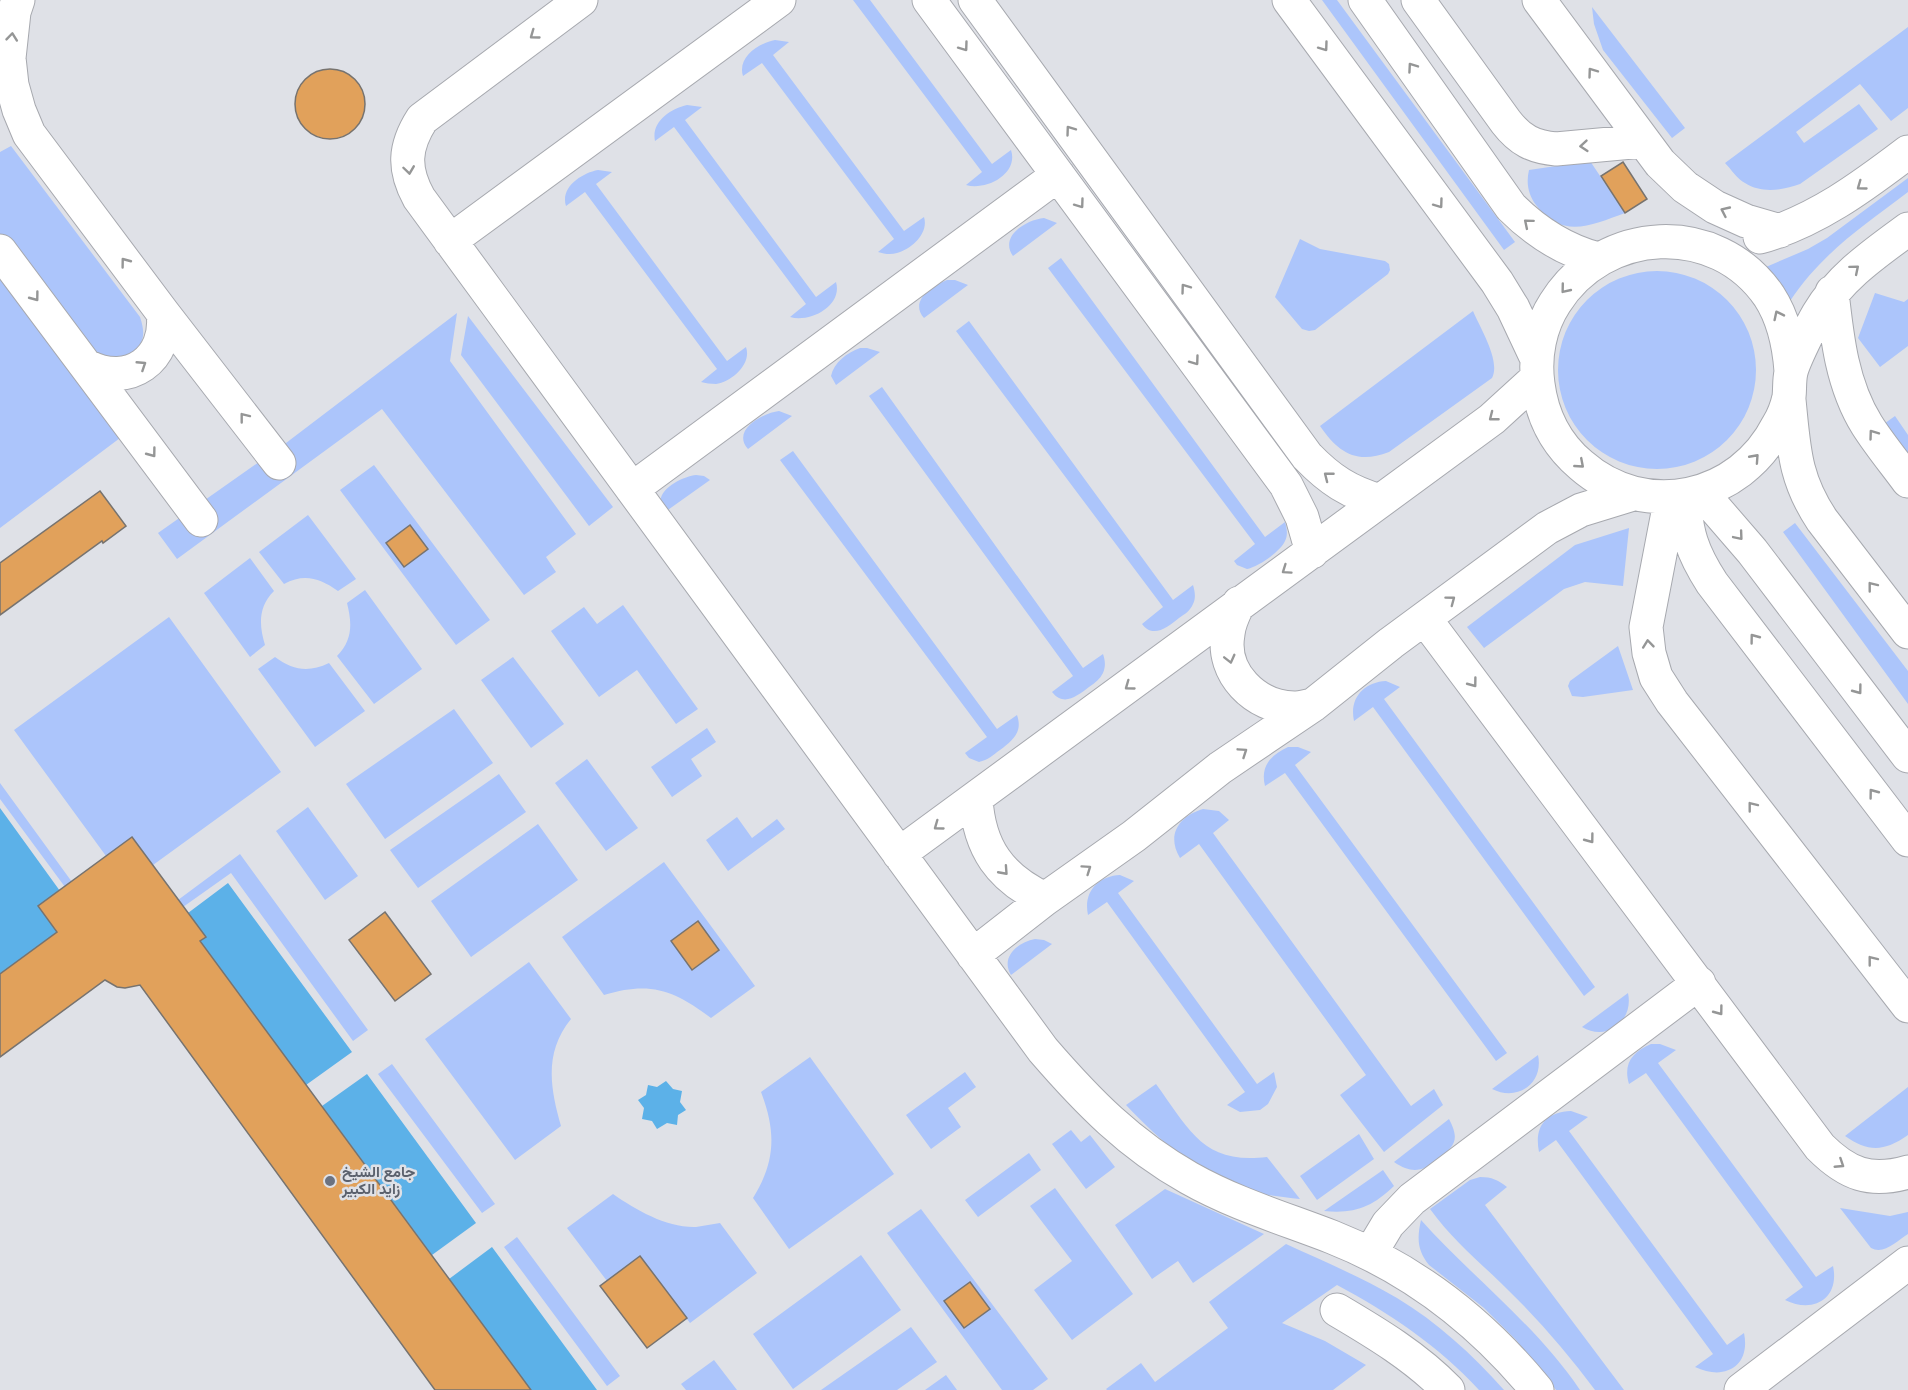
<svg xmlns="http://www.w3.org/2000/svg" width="1908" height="1390" font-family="'PT Sans',Vazirmatn,sans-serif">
<rect width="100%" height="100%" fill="#dfe1e7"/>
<path fill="#acc5fb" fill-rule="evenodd" d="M853,0H870L992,164L1011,150C1019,174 986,191 966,185L982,172Z
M1322,0H1337L1515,242L1504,250Z
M1592,7L1685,128L1672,138L1603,50L1594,24Z
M1908,27V108L1891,121L1860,84L1796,132L1804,143L1859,104L1878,129L1800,184C1783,190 1762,194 1745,183C1737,179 1731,169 1725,163Z
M775,40L789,42L773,55L904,231L924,217C929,233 912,249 897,253C891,255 884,254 878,252L894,239L762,63L743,76C737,57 759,43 775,40Z
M687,105L702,107L685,120L816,297L836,282C843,306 810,323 790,317L806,304L674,127L655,141C651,122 670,109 687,105Z
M11,146L140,317C149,343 138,349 119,364L79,344L0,235V152Z
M1590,161L1625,213C1592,225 1562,240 1536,205C1528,194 1526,183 1529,170Z
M598,170L612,172L596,184L727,361L746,347C752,364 732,382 716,384C711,384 705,383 701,382L717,369L585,192L566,206C560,187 582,173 598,170Z
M1908,178V192C1862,227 1823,252 1790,301L1780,283L1766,267L1808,249L1827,238Z
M1044,218L1057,223L1013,256C999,236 1026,220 1044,218Z
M1300,239L1320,249L1385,261L1389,264L1390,270L1388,274L1315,330L1309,331L1302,329L1275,297Z
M1061,258L1265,537L1285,522C1287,529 1288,535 1285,541C1281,551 1258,567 1247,569L1237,565L1234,561L1255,544L1048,268Z
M1558 370a99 99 0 1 1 198 0a99 99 0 1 1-198 0Z
M0,274L128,432L0,528Z
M947,280H955L968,285L924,318C909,301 932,286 947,280Z
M1875,293L1904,302L1908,299V346L1880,367L1858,338Z
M1473,311C1480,328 1501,361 1492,378L1389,452C1356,465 1338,452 1320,426Z
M457,313L450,361L576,534L546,557L556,572L524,595L382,409L177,559L158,533L286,443Z
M468,316L613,507L589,526L461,355Z
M969,321L1173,600L1193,585C1195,592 1196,598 1193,604C1190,611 1185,614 1179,618C1168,627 1153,639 1142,624L1163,607L956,331Z
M860,348H867L880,352L836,385L831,376C834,362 847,353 860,348Z
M882,387L1083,668L1103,654C1105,660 1106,666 1103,673C1100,679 1095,683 1089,687C1077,696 1064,707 1052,692L1073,676L869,396Z
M779,411L792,416L748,449C731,430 763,413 779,411Z
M1895,416L1908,435V463L1881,426Z
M793,451L997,729L1017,715C1023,732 1013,740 1000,750C993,755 988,760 979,762L969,758L965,753L987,737L780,460Z
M374,465L490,620L456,645L340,490Z
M696,475L704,476L710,480L665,512C664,509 662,507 661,503C658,488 685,476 696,475Z
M308,515L356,579L338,591C320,578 304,573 284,584L259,552Z
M1795,523L1908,671V704L1783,532Z
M1629,528L1623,586L1585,582L1564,589L1484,648L1467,627L1575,545Z
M250,558L274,591C258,607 259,625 265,645L250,657L204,593Z
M365,590L422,669L374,704L337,656C353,640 352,623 347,603Z
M623,605L698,709L676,724L637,670L599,697L551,631L584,607L597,624Z
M169,617L281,772L153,865L132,837L106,856L14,730Z
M1618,646L1633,690L1583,697L1572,696L1568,686L1570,681Z
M275,657C293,670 308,673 329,663L365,711L315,747L258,669Z
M513,657L564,724L531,748L481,680Z
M1386,681L1400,687L1384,699L1595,987L1584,996L1373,707L1354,721C1349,698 1364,682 1386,681Z
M454,709L493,763L385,839L346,784Z
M707,728L716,742L691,759L702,776L672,797L651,767Z
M1288,747H1298L1311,752L1295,765L1507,1053L1496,1061L1285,773L1265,786C1260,766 1271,755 1288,747Z
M587,759L638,828L606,851L555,783Z
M499,774L526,812L418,888L390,850Z
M0,783L72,882L65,887L0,799Z
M308,807L358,876L325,900L276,831Z
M1203,809L1219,811L1229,820L1213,833L1411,1106L1434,1089L1443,1105L1384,1152L1340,1095L1366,1075L1199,844L1180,858C1166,835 1179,816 1203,809Z
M737,817L752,838L777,819L785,829L728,871L706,840Z
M538,824L578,880L471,957L431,901Z
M240,854L368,1030L353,1041L231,873L183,907L178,900Z
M664,862L755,986L711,1018C674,990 650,981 604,995L562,937ZM697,921L719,950L693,970L671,941Z
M1120,875L1134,881L1118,893L1257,1084L1274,1072L1277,1087L1268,1104L1260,1110L1240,1112L1227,1105L1245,1092L1107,902L1088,915C1083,892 1098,876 1120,875Z
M1035,939L1044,940L1052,944L1011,975C1000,957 1018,942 1035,939Z
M529,962L571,1019C544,1052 550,1088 561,1126L515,1160L425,1039Z
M1628,993C1634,1021 1607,1042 1582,1027Z
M1651,1044H1660L1676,1050L1658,1063L1816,1277L1833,1266C1840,1299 1813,1314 1785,1300L1803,1287L1646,1073L1629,1084C1623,1064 1632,1052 1651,1044Z
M1538,1055C1544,1083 1518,1102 1492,1089Z
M810,1057L894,1174L789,1249L753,1198C776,1161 776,1131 761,1092Z
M392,1064L495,1204L482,1213L378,1074Z
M965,1072L976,1087L948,1108L961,1127L931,1149L906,1115Z
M1156,1084C1189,1129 1203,1165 1267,1157L1300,1199C1282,1197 1263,1195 1245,1190C1198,1174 1160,1141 1126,1105Z
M1908,1087V1135C1884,1152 1868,1152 1845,1136Z
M1571,1111L1588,1117L1569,1131L1727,1345L1744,1333C1751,1367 1724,1381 1695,1367L1713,1354L1556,1140L1539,1152C1534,1127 1545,1112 1571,1111Z
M1449,1119C1460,1140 1455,1146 1438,1159C1422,1172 1412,1174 1394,1162Z
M1071,1130L1081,1142L1090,1135L1115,1167L1086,1189L1052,1144Z
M1359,1134L1374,1159L1317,1200L1300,1176Z
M1029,1153L1041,1170L978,1217L965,1200Z
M1383,1170L1394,1186C1372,1207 1355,1214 1324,1211Z
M1480,1177C1492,1177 1498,1180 1507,1187L1485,1205L1624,1390H1595C1568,1354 1539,1320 1507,1289C1479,1261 1454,1242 1430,1209L1470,1180Z
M1055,1188L1133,1294L1072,1340L1034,1290L1072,1261L1030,1206Z
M1165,1189L1264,1234L1193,1283L1178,1261L1152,1279L1115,1225Z
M613,1194C636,1210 667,1228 696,1227C704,1226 712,1224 720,1223L757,1273L690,1323L640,1257L607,1281L567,1228Z
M1840,1208L1890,1216L1908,1212V1234C1897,1241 1884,1255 1871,1248Z
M921,1209L1048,1379L1033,1390H1002L887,1233ZM970,1282L990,1308L964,1328L945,1301Z
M1421,1220C1473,1278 1536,1325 1580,1390H1556L1516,1340L1484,1308L1429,1265C1417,1250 1417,1238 1421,1220Z
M517,1237L620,1376L607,1386L504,1247Z
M1286,1244C1323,1261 1361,1277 1397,1298C1437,1322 1473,1355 1504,1390H1479C1440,1347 1388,1312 1337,1285L1282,1323L1325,1341L1366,1365L1333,1390H1107L1106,1389L1141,1363L1155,1382L1228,1328L1209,1302Z
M861,1255L901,1310L793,1389L753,1334Z
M911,1327L937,1362L897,1390H821Z
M714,1360L737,1390H686L681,1384Z
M946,1375L957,1390H925Z"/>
<path fill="#5cb1e8" d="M0,808L60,891L57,932L0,974Z
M228,883L352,1052L306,1085L200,941L206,937L188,913Z
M367,1074L476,1223L432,1255L322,1106Z
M666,1081L673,1089L682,1091L680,1102L686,1110L678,1115L677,1125L667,1123L657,1129L652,1121L642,1119L644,1108L638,1100L646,1095L648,1085L657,1087Z
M492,1247L597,1390H531L449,1279Z"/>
<path fill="#e1a15b" stroke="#77736f" stroke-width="1.5" d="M295 104a35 35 0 1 1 70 0a35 35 0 1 1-70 0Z
M1623,162L1647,199L1625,213L1601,176Z
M100,491L126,526L103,543L102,541L0,615V563Z
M410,525L428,549L404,567L386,543Z
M132,837L206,937L200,941L531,1390H435L140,985L125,988L117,987L105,980L0,1057V974L57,932L38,906Z
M385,912L431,974L395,1001L349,940Z
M698,921L719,950L692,970L671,941Z
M640,1256L687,1318L647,1348L600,1286Z
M970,1282L990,1309L964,1328L944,1301Z"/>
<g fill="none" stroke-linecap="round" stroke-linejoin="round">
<defs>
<path id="minor" d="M18,0L14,12L9,58L12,85L19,110L29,134L163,313L279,463
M581,0L422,119C404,147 403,169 419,198L1043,1050C1088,1102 1129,1144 1189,1178C1235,1204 1283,1218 1332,1237C1413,1269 1482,1323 1537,1390
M929,0L1286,485L1302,517L1312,552
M975,0L1307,456C1330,480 1349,492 1380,501
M1289,0L1497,282L1513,308L1537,359
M1365,0L1511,207C1536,232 1564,250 1598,259
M1418,0L1506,122C1520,140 1533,147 1556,149L1643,141
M1539,0L1660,163L1685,187L1715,207L1746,221L1780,231
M1760,237C1816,221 1862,187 1908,152
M450,241L779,0
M0,251L201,520
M1832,292C1837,338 1842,385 1867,425C1879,444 1894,462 1908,481
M87,366C129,388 169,359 163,313
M1791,371C1789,344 1784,319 1769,296C1716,219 1603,226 1555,303C1540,326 1534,356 1538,384C1542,416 1556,444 1581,465C1645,521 1740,500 1778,425C1783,417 1787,406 1789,397C1790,389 1789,381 1791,372C1794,360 1811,326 1818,314C1840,277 1874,254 1908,229
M1789,400C1794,448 1794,478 1822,520L1908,632
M632,489L1058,175
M1701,492L1752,551L1908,756
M1684,496C1686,533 1692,552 1712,583L1908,840
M1671,497L1646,627L1649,653L1656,677L1672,702L1908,1006
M1239,603C1234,613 1229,622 1228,634C1221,673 1255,707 1294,708C1300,708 1307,706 1313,705
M1425,619L1820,1147C1847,1174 1870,1183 1908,1172
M976,799C979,848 1000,878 1045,899
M899,854L1492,419L1537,378
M973,955L1045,899L1134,836L1220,768L1313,705L1391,643L1547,528L1581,510L1633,494
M1370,1254L1388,1224L1412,1199L1699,983
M1337,1310C1376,1333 1416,1357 1448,1390
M1741,1390L1908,1263"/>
</defs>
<use href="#minor" stroke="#a7a9af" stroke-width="35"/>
<use href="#minor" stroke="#fff" stroke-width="33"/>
</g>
<defs><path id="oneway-chevron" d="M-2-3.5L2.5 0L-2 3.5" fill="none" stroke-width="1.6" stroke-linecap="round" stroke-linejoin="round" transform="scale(1.5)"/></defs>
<g stroke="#959696">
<use href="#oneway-chevron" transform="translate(534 35) rotate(144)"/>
<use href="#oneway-chevron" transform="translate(12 37) rotate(-84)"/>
<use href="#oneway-chevron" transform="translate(964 47) rotate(54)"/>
<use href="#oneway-chevron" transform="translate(1324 47) rotate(54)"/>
<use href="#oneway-chevron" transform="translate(1412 67) rotate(-125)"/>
<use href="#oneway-chevron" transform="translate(1592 72) rotate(-126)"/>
<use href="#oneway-chevron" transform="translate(1070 130) rotate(-126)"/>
<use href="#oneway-chevron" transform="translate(1584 146) rotate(175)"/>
<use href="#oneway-chevron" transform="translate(409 170) rotate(82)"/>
<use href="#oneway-chevron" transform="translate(1861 186) rotate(144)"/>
<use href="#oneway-chevron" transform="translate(1080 204) rotate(54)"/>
<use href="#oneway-chevron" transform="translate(1439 204) rotate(54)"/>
<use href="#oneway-chevron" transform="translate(1725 211) rotate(-155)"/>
<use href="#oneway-chevron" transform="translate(1528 223) rotate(-140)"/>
<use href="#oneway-chevron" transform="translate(125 262) rotate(-127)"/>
<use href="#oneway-chevron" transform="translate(1855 269) rotate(-40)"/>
<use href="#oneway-chevron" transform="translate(1185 288) rotate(-126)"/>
<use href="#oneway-chevron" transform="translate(1565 289) rotate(129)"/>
<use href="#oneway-chevron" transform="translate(35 297) rotate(53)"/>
<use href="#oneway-chevron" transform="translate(1778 315) rotate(-116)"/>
<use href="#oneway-chevron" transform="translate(1195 361) rotate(54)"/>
<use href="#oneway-chevron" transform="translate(142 365) rotate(-33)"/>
<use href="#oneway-chevron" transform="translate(244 417) rotate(-128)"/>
<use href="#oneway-chevron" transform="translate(1493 417) rotate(142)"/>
<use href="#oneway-chevron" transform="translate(1873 434) rotate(-126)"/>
<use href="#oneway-chevron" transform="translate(152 453) rotate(53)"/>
<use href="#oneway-chevron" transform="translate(1755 458) rotate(-48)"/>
<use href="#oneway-chevron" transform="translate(1580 464) rotate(41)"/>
<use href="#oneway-chevron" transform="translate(1328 476) rotate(-142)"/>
<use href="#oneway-chevron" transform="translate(1739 536) rotate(50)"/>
<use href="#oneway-chevron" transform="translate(1286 570) rotate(145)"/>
<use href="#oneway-chevron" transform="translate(1872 586) rotate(-128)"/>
<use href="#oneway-chevron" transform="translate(1451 600) rotate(-37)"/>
<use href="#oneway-chevron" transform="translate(1754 638) rotate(-127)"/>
<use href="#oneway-chevron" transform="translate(1648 644) rotate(-96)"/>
<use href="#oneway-chevron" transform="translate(1230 659) rotate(76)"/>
<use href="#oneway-chevron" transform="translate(1473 683) rotate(53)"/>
<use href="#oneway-chevron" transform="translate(1129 686) rotate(144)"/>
<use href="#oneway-chevron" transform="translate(1858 690) rotate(53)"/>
<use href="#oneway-chevron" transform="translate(1243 752) rotate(-34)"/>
<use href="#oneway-chevron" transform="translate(1873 793) rotate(-127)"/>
<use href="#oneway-chevron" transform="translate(1752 806) rotate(-128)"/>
<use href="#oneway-chevron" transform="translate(938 826) rotate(144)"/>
<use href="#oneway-chevron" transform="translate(1590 839) rotate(53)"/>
<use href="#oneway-chevron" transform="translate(1087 869) rotate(-35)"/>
<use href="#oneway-chevron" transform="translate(1004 871) rotate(48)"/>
<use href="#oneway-chevron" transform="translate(1872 960) rotate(-128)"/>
<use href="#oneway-chevron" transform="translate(1719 1011) rotate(53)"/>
<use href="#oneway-chevron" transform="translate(1840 1164) rotate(33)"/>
</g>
<circle fill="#6b7280" stroke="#dfe1e7" stroke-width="2" cx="330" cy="1181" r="6"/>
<g text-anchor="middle" stroke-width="5" stroke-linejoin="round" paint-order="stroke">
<g font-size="15" font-weight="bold" fill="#5b616d" stroke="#dfe1e7" text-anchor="start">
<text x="342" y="1177">جامع الشيخ<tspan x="342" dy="17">زايد الكبير</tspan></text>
</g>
</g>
</svg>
